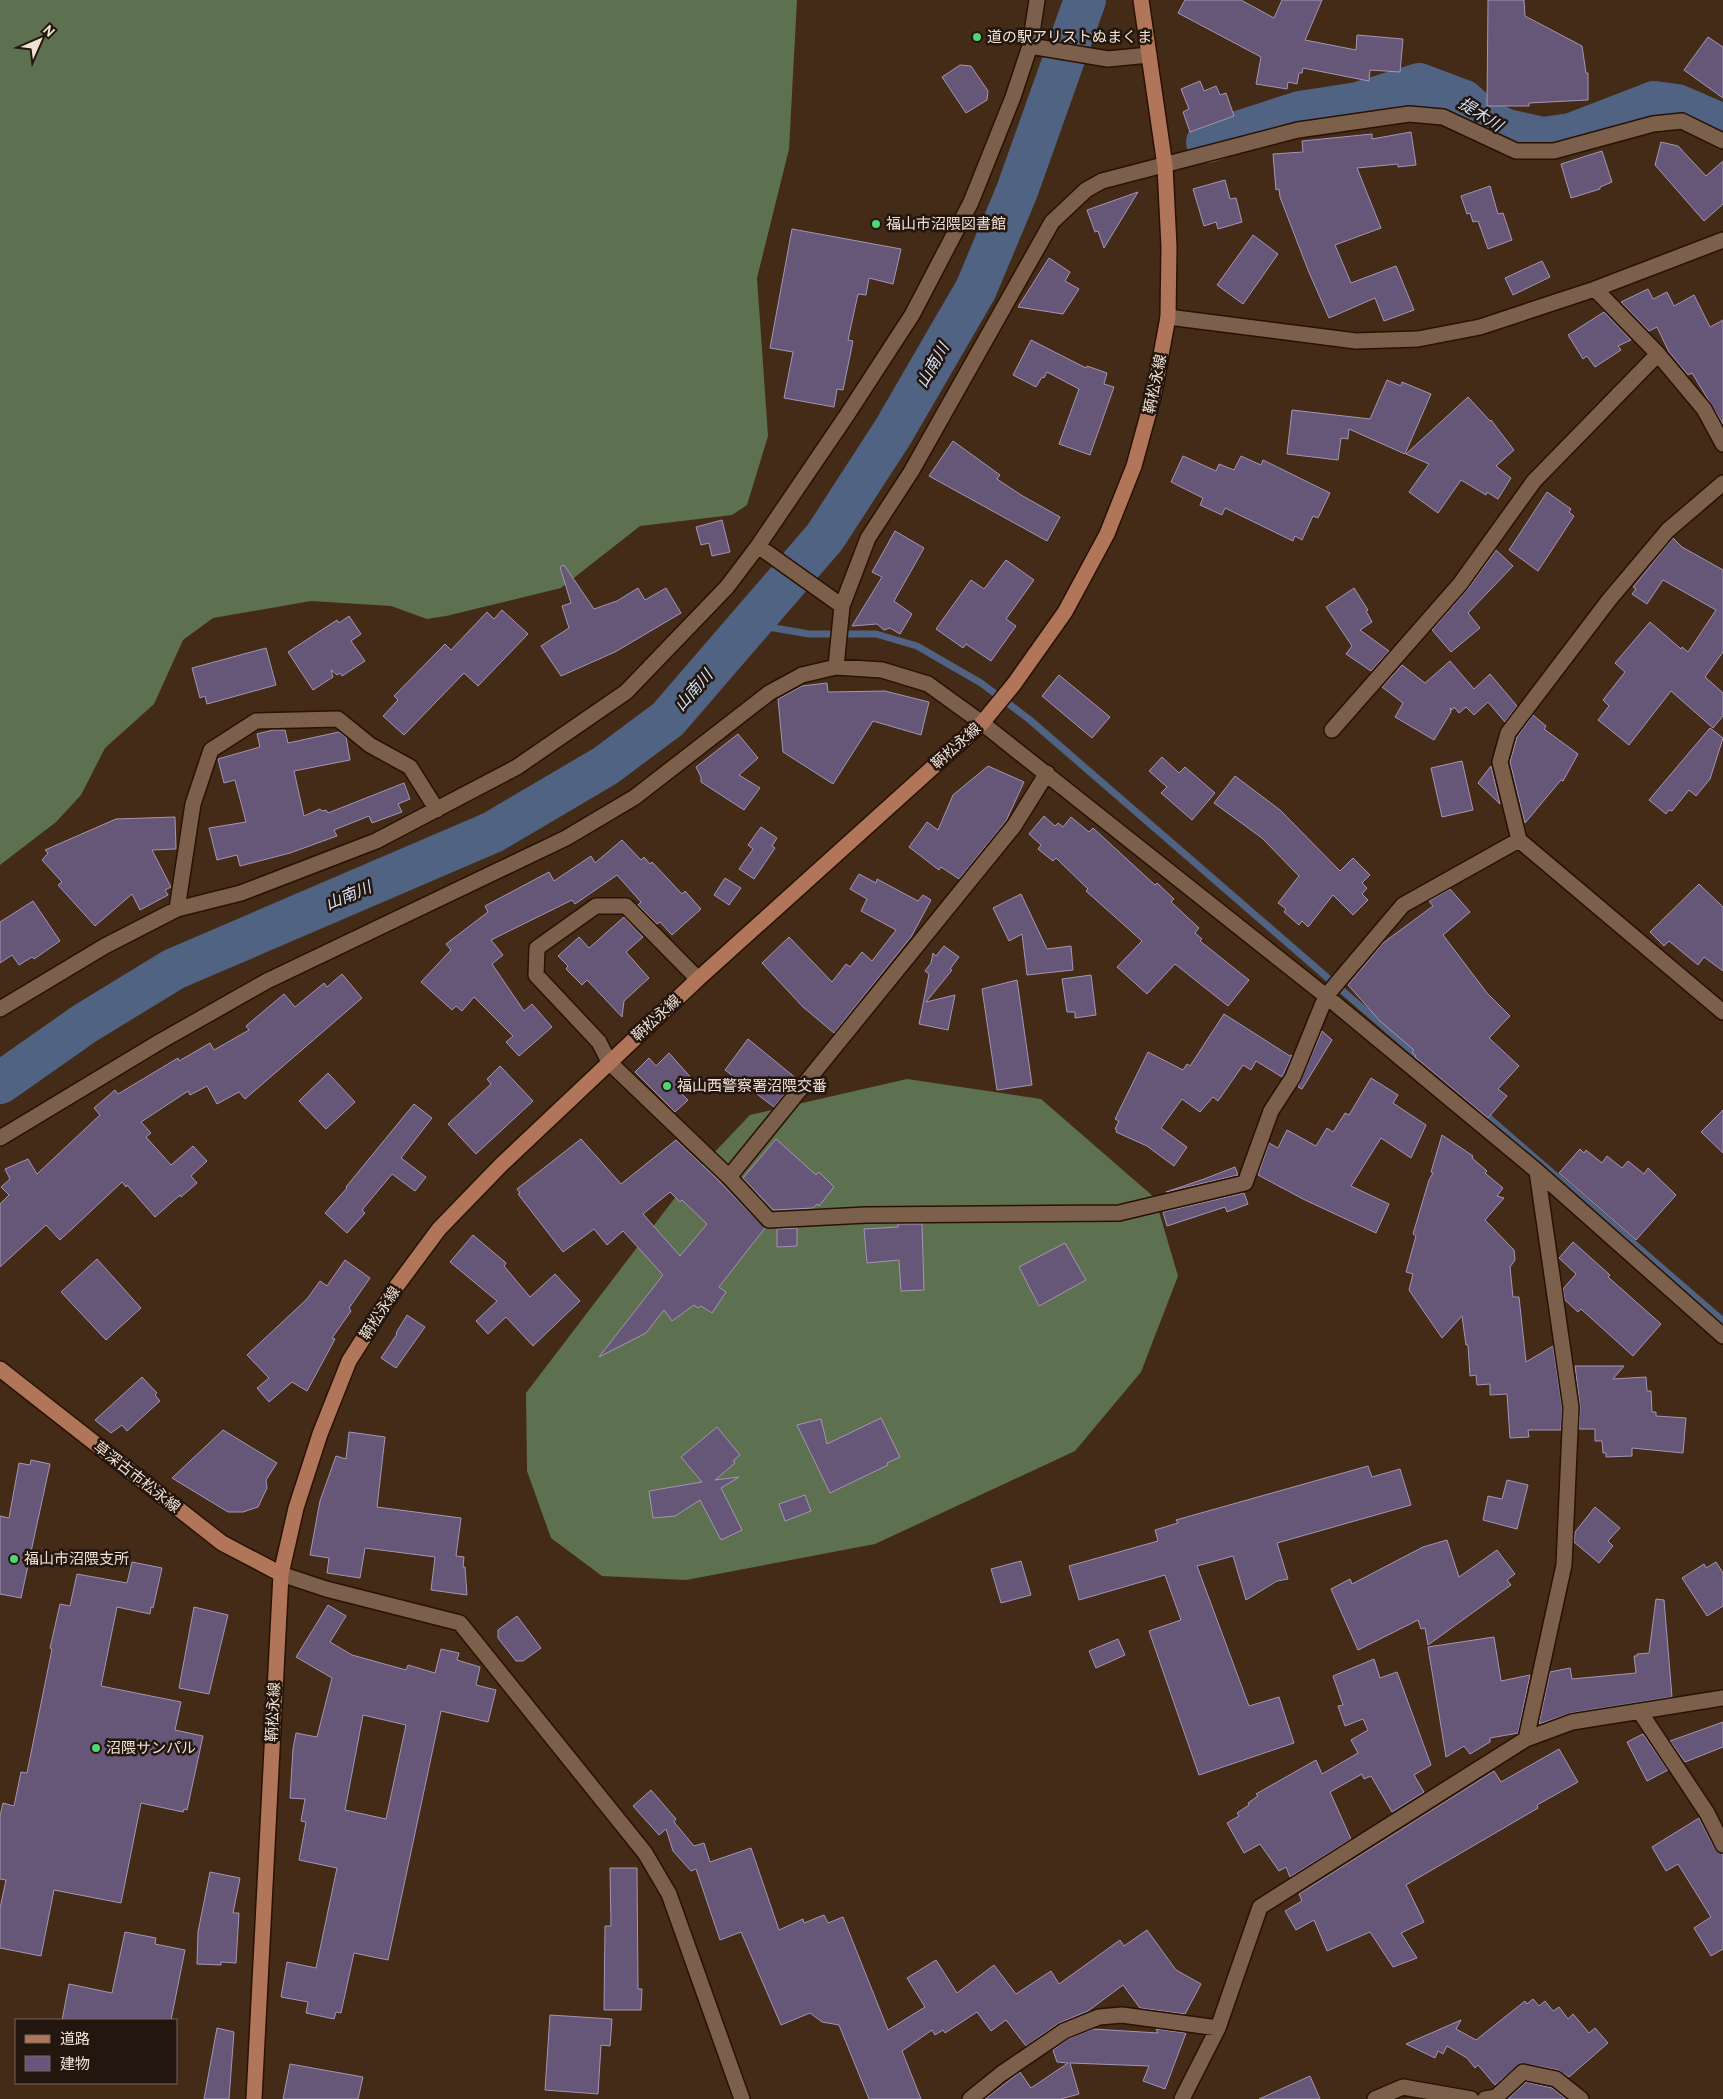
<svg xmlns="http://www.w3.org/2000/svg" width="1723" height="2099" font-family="Overpass,'Noto Sans JP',sans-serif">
<rect width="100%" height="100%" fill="#442b17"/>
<path fill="#5d7150" d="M0,0H797L789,149L757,278L768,436L747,505L732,515L640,526L561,588L446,616L427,619L391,606L311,601L213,618L183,640L154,704L105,748L81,795L56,822L0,865Z
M907,1079L1041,1099L1155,1198L1178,1276L1141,1372L1075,1451L875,1544L686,1580L602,1576L551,1538L527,1471L526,1393L690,1178L750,1115Z"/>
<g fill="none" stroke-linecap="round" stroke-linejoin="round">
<path stroke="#516382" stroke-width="7" d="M751,624L809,634H876L917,646L981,683L1030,720L1419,1057
M1481,1111L1723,1321"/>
<path stroke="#516382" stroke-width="42" d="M1207,142L1300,112L1358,103L1419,84L1464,101L1483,119L1507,130L1543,138L1571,134L1654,102L1677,105L1723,125
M0,1083L84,1024L174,969L493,832L605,766L668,719L825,537L893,432L976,289L1017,191L1085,0"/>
</g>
<path fill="#665677" stroke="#a495b5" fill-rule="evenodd" d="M1185,0H1241L1274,18L1282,0H1322L1305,40L1356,50L1357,35L1403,39L1400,72L1370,70L1369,81L1303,68L1302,73H1299L1297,84L1288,82L1287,89L1256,84L1261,57L1178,13Z
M1488,0H1524L1525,16L1582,46L1586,73H1588V100L1529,103V106H1487Z
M1708,37L1723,47V98L1684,70Z
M960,65L971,66L988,91L987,100L966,113L942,77Z
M1200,81L1204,91L1216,86L1220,95L1226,93L1234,116L1190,132L1183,112L1189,109L1181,89Z
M1411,132L1416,165L1398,167V164L1357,168L1381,228L1335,245L1351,283L1396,266L1414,310L1384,321L1375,298L1329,318L1308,270L1280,197L1279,189L1276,190L1273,154L1303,152L1302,141L1372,134V139Z
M1661,142L1678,146L1706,176L1723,161V204L1704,221L1655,165Z
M1602,151L1612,182L1600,187V189L1571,198L1561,164Z
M1225,180L1230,199L1236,198L1242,222L1218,229L1216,222L1204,226L1193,189Z
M1490,186L1498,214L1503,213L1512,240L1488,249L1478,221L1473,222L1470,213L1467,214L1461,196Z
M1138,192L1104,248L1098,231L1095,232L1087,210Z
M792,229L901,249L893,284L869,278L866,295L858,294L848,340L853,341L843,390L837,389L834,407L784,398L793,352L770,348Z
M1253,235L1278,254L1243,304L1217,285Z
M1049,258L1070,272L1065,281L1079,289L1063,314L1018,307Z
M1542,261L1550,277L1513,295L1505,278Z
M1648,289L1653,299L1667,292L1674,306L1694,295L1710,327L1723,320V424L1692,373L1688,375L1669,352L1657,327L1649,331L1621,302Z
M1604,312L1631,340L1618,346L1621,350L1595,367L1587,356L1583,359L1568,335Z
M1031,340L1086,368L1087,366L1107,373L1104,384L1114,387L1090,455L1059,444L1079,389L1047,372L1044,378L1042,377L1036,387L1013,375Z
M1387,380L1401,386L1402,382L1431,394L1405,454L1349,429L1348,439L1341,438L1338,460L1287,454L1292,410L1370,419Z
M1468,397L1490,421L1491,420L1514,450L1496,466L1511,478L1498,499L1487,492L1486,495L1461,480L1438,513L1409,492L1429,464L1406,454Z
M953,441L1000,475L997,479L1021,495L1060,517L1047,541L929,476Z
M1183,456L1216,471L1219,464L1234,470L1241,456L1261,465L1263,460L1330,493L1318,518L1313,516L1302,540L1295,536L1293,541L1225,508L1222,515L1200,505L1203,498L1171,482Z
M1547,492L1571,509L1569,512L1574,516L1538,571L1509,550Z
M722,520L730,552L712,556L709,543L701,545L696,527Z
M895,531L924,548L894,601L912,614L900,634L890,628L884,630L877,624L852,626L882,577L872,572Z
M1673,538L1682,547L1723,570V652L1705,677L1723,693V716L1713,728L1671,691L1629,745L1598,720L1609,706L1603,700L1625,672L1615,663L1650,622L1681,649L1682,647L1688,652L1716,610L1663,580L1647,604L1632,594L1636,589L1633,587Z
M1496,550L1513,566L1468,613L1480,628L1451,652L1432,630L1467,590Z
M1006,560L1034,580L1006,619L1016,626L991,661L966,644L963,648L936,629L971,580L984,589Z
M564,565L594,609L617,601L638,588L645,600L666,588L681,613L615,652L561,676L541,646L569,628L562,606L571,603L560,567Z
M1354,588L1368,610L1366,611L1372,622L1360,630L1389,651L1371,671L1346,654L1352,646L1326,607Z
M502,610L528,634L478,686L464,673L404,735L383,716L398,700L394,696L445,644L451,650L487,612L494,619Z
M349,616L361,634L351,641L365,661L342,676L340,673L337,675L331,670L333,677L313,690L288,652L337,620L339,623Z
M266,648L276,685L207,704L205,696L200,698L192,668Z
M1450,661L1474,689L1490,674L1517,706L1505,722L1488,702L1474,715L1466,707L1459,713L1454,707L1452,710L1450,708L1451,712L1434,740L1395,717L1403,703L1382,687L1402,665L1425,683Z
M1059,675L1110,717L1092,738L1042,696Z
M827,683L828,692L885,691L929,702L921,735L873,721L833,784L783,752L778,699L802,686Z
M1533,715L1546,726L1544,729L1578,754L1563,781L1561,780L1525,823L1510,762L1517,737Z
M1710,728L1723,738L1710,779L1696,796L1689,790L1672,811L1669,810L1666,814L1649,800Z
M273,730H285L288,743L339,732L346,737L350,760L294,771L304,816L320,809L322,811L326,810L328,813L404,783L410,799L398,804L402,812L372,823L369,816L334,830L337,836L290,853L240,866L237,855L217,860L209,828L246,822L235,780L224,783L218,759L260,747L257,734Z
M738,734L758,758L739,775L760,788L744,810L701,782V777L696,767Z
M1162,757L1179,773L1185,767L1215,793L1192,820L1161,793L1167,787L1149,771Z
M1462,761L1473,810L1442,817L1431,768Z
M988,766L1024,782L1006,821L959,879L941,867L939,870L909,847L927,822L938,830L953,795Z
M1491,766L1500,804L1478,783Z
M1235,776L1280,810L1340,871L1353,858L1370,875L1362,883L1367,888L1362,894L1368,900L1353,915L1333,895L1308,927L1302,921L1299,925L1284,912L1286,909L1278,903L1299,876L1262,838L1214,803Z
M1044,816L1055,826L1058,823L1063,827L1071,817L1089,832L1093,828L1155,885L1157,883L1174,899L1171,902L1199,928L1195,933L1202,939L1200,941L1249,980L1228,1006L1175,964L1147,994L1117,967L1142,941L1086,891L1088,889L1056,858L1053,861L1038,849L1041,845L1029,834Z
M175,817L176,849L152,850L171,887L165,890L168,895L140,910L132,894L95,926L58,885L62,882L42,860L48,853L45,850L116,819Z
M761,827L777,838L772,846L775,848L754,879L739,869L753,849L748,845Z
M622,840L641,860L644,857L650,864L652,862L682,894L685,891L701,909L672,935L660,922L657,924L638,905L641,902L617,875L575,904L572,900L491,940L503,955L492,964L524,1011L532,1004L552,1027L519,1056L506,1042L513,1036L474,997L462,1011L456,1006L452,1010L421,982L451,950L446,944L488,912L485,906L549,872L554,881L591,856L595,863Z
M859,874L876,883L877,879L918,901L923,895L931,900L911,937L834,1033L803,1007L762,963L789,937L832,982L846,964L850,967L862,952L872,961L896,930L861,911L867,899L850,889Z
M725,878L741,888L729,905L714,895Z
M1699,884L1723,907V971L1704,957L1698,965L1669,941L1664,946L1650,932Z
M1450,889L1470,912L1443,935L1487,993L1510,1016L1489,1038L1519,1066L1498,1089L1507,1096L1488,1118L1415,1057L1416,1056L1412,1052L1414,1050L1380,1021L1348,985L1383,943L1433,906L1429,901Z
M1021,894L1047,949L1071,946L1073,970L1027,975L1022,934L1009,941L993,908Z
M33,901L60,941L34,959L32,957L19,965L12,955L0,963V922Z
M624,917L643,937L626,952L649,978L624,1001L622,1017L587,980L582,985L566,969L568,966L558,956L579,937L589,948Z
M944,946L959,957L950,969L952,970L926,1002L955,995L948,1030L919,1024L929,974L925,971L931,963L933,953L936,956Z
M342,974L362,998L245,1099L239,1092L217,1104L207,1086L190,1095L188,1091L141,1122L151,1133L146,1137L171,1165L193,1146L207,1161L191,1176L197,1183L181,1197L180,1195L155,1217L127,1185L126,1187L122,1182L60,1240L46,1225L0,1267V1204L9,1195L1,1187L10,1179L5,1169L28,1159L37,1174L100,1115L94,1108L115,1090L118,1094L178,1058L179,1061L210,1043L214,1050L249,1030L246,1026L284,994L295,1007L324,983L327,987Z
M1091,975L1096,1015L1075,1018V1012H1067L1062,979Z
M1017,980L1032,1085L997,1090L982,989Z
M1224,1014L1290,1056L1292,1055L1282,1077L1256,1061L1251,1070L1243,1065L1218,1101L1213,1097L1200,1112L1182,1099L1161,1128L1187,1147L1174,1166L1147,1146L1116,1132L1117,1130L1115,1129L1119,1121L1115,1119L1148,1052L1183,1070L1187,1064L1190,1066Z
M1322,1031L1332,1040L1302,1089L1298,1087Z
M748,1039L797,1079L774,1107L725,1070Z
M669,1053L693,1080L680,1092L688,1100L675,1112L635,1072L649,1058L656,1066Z
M500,1066L533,1101L476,1154L448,1124L491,1084L487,1079Z
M328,1073L355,1102L326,1129L299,1101Z
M1371,1078L1398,1095L1393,1103L1426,1125L1411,1158L1381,1138L1351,1186L1389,1204L1376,1233L1305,1200L1258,1175L1269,1143L1278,1148L1287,1130L1316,1146L1327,1128L1333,1132L1345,1113L1349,1115Z
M414,1104L432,1118L401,1158L426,1177L415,1191L392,1174L362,1210L365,1213L347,1233L325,1213L347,1188L346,1187Z
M1723,1110V1153L1701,1132Z
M1442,1135L1473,1156L1472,1158L1487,1171L1485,1173L1503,1188L1497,1196L1504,1198L1485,1220L1514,1250L1515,1260L1510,1267L1513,1297H1519L1526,1362L1553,1346L1562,1407L1561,1430H1528L1529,1437L1510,1438L1507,1394L1490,1395V1384L1477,1385L1476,1375L1470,1376L1468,1345H1466L1462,1316L1442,1338L1409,1290L1413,1274L1406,1272L1416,1236L1413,1234L1429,1180L1433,1173L1431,1172Z
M581,1139L621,1184L676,1140L716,1178L765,1228L719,1287L726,1292L712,1313L701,1306L698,1308L694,1305L672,1321L664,1310L646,1333L599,1357L663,1275L623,1231L607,1245L594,1229L563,1252L518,1194L520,1193L517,1189ZM670,1192L680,1202L682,1200L707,1224L680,1256L643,1214Z
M776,1139L816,1175L819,1172L834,1187L819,1206L817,1204L813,1208L773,1210L743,1178Z
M1580,1149L1584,1153L1586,1150L1602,1163L1607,1156L1622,1168L1628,1161L1644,1174L1648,1168L1676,1195L1636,1240L1559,1173Z
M1235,1167L1238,1175L1166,1192L1204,1179Z
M1244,1193L1248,1204L1227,1212L1225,1207L1167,1226L1163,1212Z
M898,1224H922L924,1290L901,1291L899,1260L867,1263L864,1229L898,1227Z
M797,1228V1246L777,1247V1229Z
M473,1235L506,1263L504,1266L530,1297L555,1274L580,1301L533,1346L506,1317L488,1334L476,1321L497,1301L450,1262Z
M1573,1242L1610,1275L1608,1277L1661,1324L1633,1356L1581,1309L1578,1312L1565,1300L1563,1289L1576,1274L1559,1258Z
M1065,1243L1086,1280L1039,1306L1019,1267Z
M97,1259L141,1308L106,1340L61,1292Z
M345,1260L370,1278L349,1308L351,1311L332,1338L335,1339L307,1391L292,1382L269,1402L257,1388L269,1378L247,1355L307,1299L320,1281L327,1286Z
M407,1315L425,1327L396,1368L381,1358L397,1334L396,1333Z
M1575,1366H1624L1613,1379L1646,1377L1647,1391H1651L1652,1412H1656V1416L1686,1418L1683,1453L1632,1448V1456L1606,1457V1453H1603L1602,1441H1595V1429H1579L1580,1406Z
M142,1377L157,1393L155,1395L160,1401L127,1431L122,1425L111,1433L95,1420Z
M881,1418L900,1457L887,1463L888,1465L830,1493L797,1425L821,1419L827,1444Z
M717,1427L740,1455L733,1461L735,1463L715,1480L739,1477L721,1488L742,1530L721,1540L700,1500L675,1516L653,1518L649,1491L702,1482L681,1457Z
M223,1430L277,1463L266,1480L267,1488L258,1507L243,1512H228L172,1478Z
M349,1432L385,1437L377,1507L461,1518L456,1556L464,1557L463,1567H465L467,1595L431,1590L435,1557L365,1548L360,1578L327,1573L329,1558L310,1555L320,1501L336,1456L346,1459Z
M31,1460L50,1464L21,1598L0,1594V1516L9,1518L19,1463L30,1465Z
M1368,1466L1372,1477L1400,1469L1411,1505L1277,1543L1288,1579L1277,1581L1246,1600L1233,1556L1197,1566L1249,1706L1279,1697L1294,1743L1199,1775L1149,1631L1181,1620L1165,1575L1079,1600L1069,1566L1158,1541L1155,1530L1178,1523L1176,1520Z
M1507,1480L1528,1485L1517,1529L1483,1520L1488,1496L1502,1499Z
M805,1495L811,1511L785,1521L779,1504Z
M1595,1507L1620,1528L1608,1541L1613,1546L1599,1563L1574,1542L1575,1532Z
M1447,1540L1459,1577L1497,1550L1515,1574L1507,1580L1511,1585L1428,1645L1425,1628L1421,1629L1418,1620L1358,1650L1331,1589L1350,1579L1352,1584L1423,1547Z
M1021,1561L1031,1595L1001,1603L991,1569Z
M132,1562L162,1568L153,1608L151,1607L150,1614L117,1607L101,1686L181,1702L175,1730L203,1736L187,1810L184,1809L183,1812L141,1803L121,1903L54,1890L41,1956L0,1948V1908L6,1880L0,1879V1816L3,1803L14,1806L21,1772L27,1773L52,1649L50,1648L60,1604L70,1606L77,1574L127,1583Z
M1716,1562L1723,1573V1606L1707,1616L1682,1578L1704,1564L1706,1568Z
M1656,1599L1664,1600L1672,1697L1571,1713L1539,1724L1550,1672L1570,1668L1572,1679L1636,1673L1634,1656H1637V1654L1649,1653Z
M328,1605L346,1616L330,1642L352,1655L406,1670L408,1665L435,1673L441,1649L459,1653L457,1660L480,1667L476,1685L496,1690L488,1722L441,1711L388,1960L354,1953L341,2013L336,2012L334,2019L306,2013L308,2002L281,1997L287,1962L316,1968L337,1868L299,1860L306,1822L301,1821L305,1799L290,1798L293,1749L296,1733L317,1737L332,1678L296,1657ZM363,1715L406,1725L386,1819L345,1810Z
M194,1607L228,1615L209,1694L179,1688Z
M517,1616L541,1648L523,1661H516L498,1638V1630Z
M1494,1637L1501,1681L1530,1675L1518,1733L1490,1738V1742L1470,1754L1464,1746L1446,1757L1428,1647Z
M1118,1639L1125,1655L1096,1668L1089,1651Z
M1374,1659L1380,1678L1397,1672L1431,1765L1414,1775L1424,1792L1392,1812L1371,1776L1364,1779L1362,1774L1330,1792L1351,1839L1290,1877L1286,1867L1279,1871L1260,1844L1244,1853L1227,1823L1239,1816L1237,1813L1249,1805L1248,1803L1258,1796L1256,1794L1316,1760L1322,1774L1358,1753L1351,1740L1368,1730L1363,1719L1345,1726L1338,1706L1343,1705L1333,1676Z
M1723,1722V1747L1685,1762L1670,1741Z
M1643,1734L1668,1770L1647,1781L1627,1742Z
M1559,1749L1578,1782L1537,1805L1538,1808L1406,1885L1424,1922L1401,1933L1417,1958L1393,1967L1370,1932L1327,1951L1314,1920L1296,1930L1285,1911L1302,1901L1299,1894L1494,1771L1501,1782Z
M651,1790L676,1819L674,1822L694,1846L704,1843L710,1862L751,1848L779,1930L803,1919L804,1923L824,1915L828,1923L843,1917L888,2030L925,2007L907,1978L936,1960L957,1993L994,1965L1016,1994L1051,1971L1059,1984L1120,1940L1124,1946L1147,1930L1176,1970L1201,1984L1185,2014L1140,2008L1123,1985L1088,2011L1059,2023L1026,2046L1006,2020L991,2031L977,2012L945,2033L943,2030L935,2035L932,2030L902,2051L921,2099H869L839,2025L822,2022L810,2013L781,2025L741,1932L720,1940L696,1869L691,1871L673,1851L666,1829L659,1835L633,1806Z
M1699,1818L1715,1849L1723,1854V1949L1711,1956L1694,1928L1711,1917L1678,1864L1666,1871L1652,1847Z
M610,1868H637L638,1989H642L641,2010H604L605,1926H611Z
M210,1872L240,1878L233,1913H239L236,1963L221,1962V1965L197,1964L198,1932Z
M125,1932L156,1938L155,1944L185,1950L171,2020H62L69,1984L112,1993Z
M1533,1999L1539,2006L1545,2001L1553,2011L1559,2007L1568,2019L1573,2014L1589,2033L1595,2028L1608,2043L1569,2077L1558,2070L1521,2063L1495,2085L1478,2065L1475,2068L1467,2058L1447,2046L1443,2054L1438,2051L1435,2058L1406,2044L1461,2020L1456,2029L1476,2040L1525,2001L1527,2004Z
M550,2015L612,2019L610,2046L601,2045L598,2094L545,2090Z
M217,2028L234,2032L229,2099H204Z
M1093,2029L1158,2033L1156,2029L1186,2033L1165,2089L1143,2081L1149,2066L1070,2063L1079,2094L1061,2099H985L1020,2072L1031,2088L1068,2063L1057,2062L1053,2050L1068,2039Z
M290,2064L363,2077L358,2099H283Z
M1310,2076L1320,2099H1259Z
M1526,2082L1552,2088L1566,2099H1508Z"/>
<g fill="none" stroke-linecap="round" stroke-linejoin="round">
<defs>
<path id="minor" d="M1030,46L1108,59L1149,55
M1595,289L1658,354
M1168,317L1356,341L1418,339L1480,327L1595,289L1723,240
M758,546L842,606
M836,667L882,670L928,684L982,723L1326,996L1537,1171L1723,1336
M1332,730L1460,584L1534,481L1658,354L1704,409L1723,444
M1519,840L1723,1012
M177,909L193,804L211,750L256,721L338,719L370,745L410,767L437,810
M698,979L626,906H596L537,948L536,975L599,1042L609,1062L729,1177L769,1220L866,1215L1119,1213L1245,1183L1271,1111L1293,1077L1326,996L1403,905L1519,840L1500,762L1508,733L1609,600L1668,530L1723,483
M0,1009L105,946L177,909L241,893L376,841L517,767L626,692L727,587L758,546L847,415L912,315L971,202L1013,97L1030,46L1037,0
M0,1138L161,1041L267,981L566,838L635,797L769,693L802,675L836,667L842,606L868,538L911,472L1052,222L1086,190L1102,181L1298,130L1409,114L1443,117L1516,151H1554L1653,124L1682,121L1723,141
M729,1177L1014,826L1047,773
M281,1574L326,1589L460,1623L645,1853L669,1894L742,2099
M1640,1712L1707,1813L1723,1845
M1526,1739L1564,1565L1571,1407L1537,1171
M970,2099L1001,2074L1064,2031L1099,2017L1122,2015L1218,2028
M1182,2099L1218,2028L1260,1907L1526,1739L1572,1722L1723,1698
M1375,2099L1403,2087L1471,2099
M1485,2099L1496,2097L1523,2072L1556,2079L1581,2099"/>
<path id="major" d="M0,1369L222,1543L281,1574
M254,2099L281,1574L296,1508L320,1434L349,1361L396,1287L439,1229L501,1165L698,979L982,723L1014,684L1065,612L1107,534L1134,466L1154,393L1168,317L1169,247L1165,166L1141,0"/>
</defs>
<use href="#minor" stroke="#291201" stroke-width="18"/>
<use href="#major" stroke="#291201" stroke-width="18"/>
<use href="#minor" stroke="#7d604b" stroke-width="15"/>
<use href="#major" stroke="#b17559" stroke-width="15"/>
</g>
<g fill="#4fd675" stroke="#22160e" stroke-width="2">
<circle cx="977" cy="37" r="5"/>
<circle cx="876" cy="224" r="5"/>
<circle cx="667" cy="1086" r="5"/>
<circle cx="14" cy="1559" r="5"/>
<circle cx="96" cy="1748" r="5"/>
</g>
<g text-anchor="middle" stroke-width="5" stroke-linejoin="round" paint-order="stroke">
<g font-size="15" fill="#f1e1d5" stroke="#22160e" text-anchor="start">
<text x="987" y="42">道の駅アリストぬまくま</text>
<text x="886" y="229">福山市沼隈図書館</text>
<text x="677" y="1091">福山西警察署沼隈交番</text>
<text x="24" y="1564">福山市沼隈支所</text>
<text x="106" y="1753">沼隈サンパル</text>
</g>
<g font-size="15" fill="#f1e1d5" stroke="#22160e">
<text transform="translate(1155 384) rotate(-78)" y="5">鞆松永線</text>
<text transform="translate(956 746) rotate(-42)" y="5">鞆松永線</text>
<text transform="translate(656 1018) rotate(-43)" y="5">鞆松永線</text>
<text transform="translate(380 1313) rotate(-57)" y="5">鞆松永線</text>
<text transform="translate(137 1477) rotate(38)" y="5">草深古市松永線</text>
<text transform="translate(273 1712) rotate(-87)" y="5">鞆松永線</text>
</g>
<g font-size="16" font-style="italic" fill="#d2e0f6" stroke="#22160e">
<text transform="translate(1481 114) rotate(32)" y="6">提木川</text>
<text transform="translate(932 365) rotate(-60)" y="6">山南川</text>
<text transform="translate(693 690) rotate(-49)" y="6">山南川</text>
<text transform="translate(348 895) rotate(-23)" y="6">山南川</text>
</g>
</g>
<rect x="15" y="2019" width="162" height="65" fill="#22160e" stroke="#75675e"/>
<rect x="25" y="2035" width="25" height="8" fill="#b17559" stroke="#75675e"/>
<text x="60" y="2044" font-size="15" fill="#f1e1d5">道路</text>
<rect x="25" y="2056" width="25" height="15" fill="#665677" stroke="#75675e"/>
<text x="60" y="2069" font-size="15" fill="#f1e1d5">建物</text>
<g transform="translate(40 40) rotate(45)" stroke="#22160e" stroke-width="4" paint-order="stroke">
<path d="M0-4L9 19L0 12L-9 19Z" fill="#f1e1d5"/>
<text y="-8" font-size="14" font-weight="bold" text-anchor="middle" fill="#f1e1d5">N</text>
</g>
</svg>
